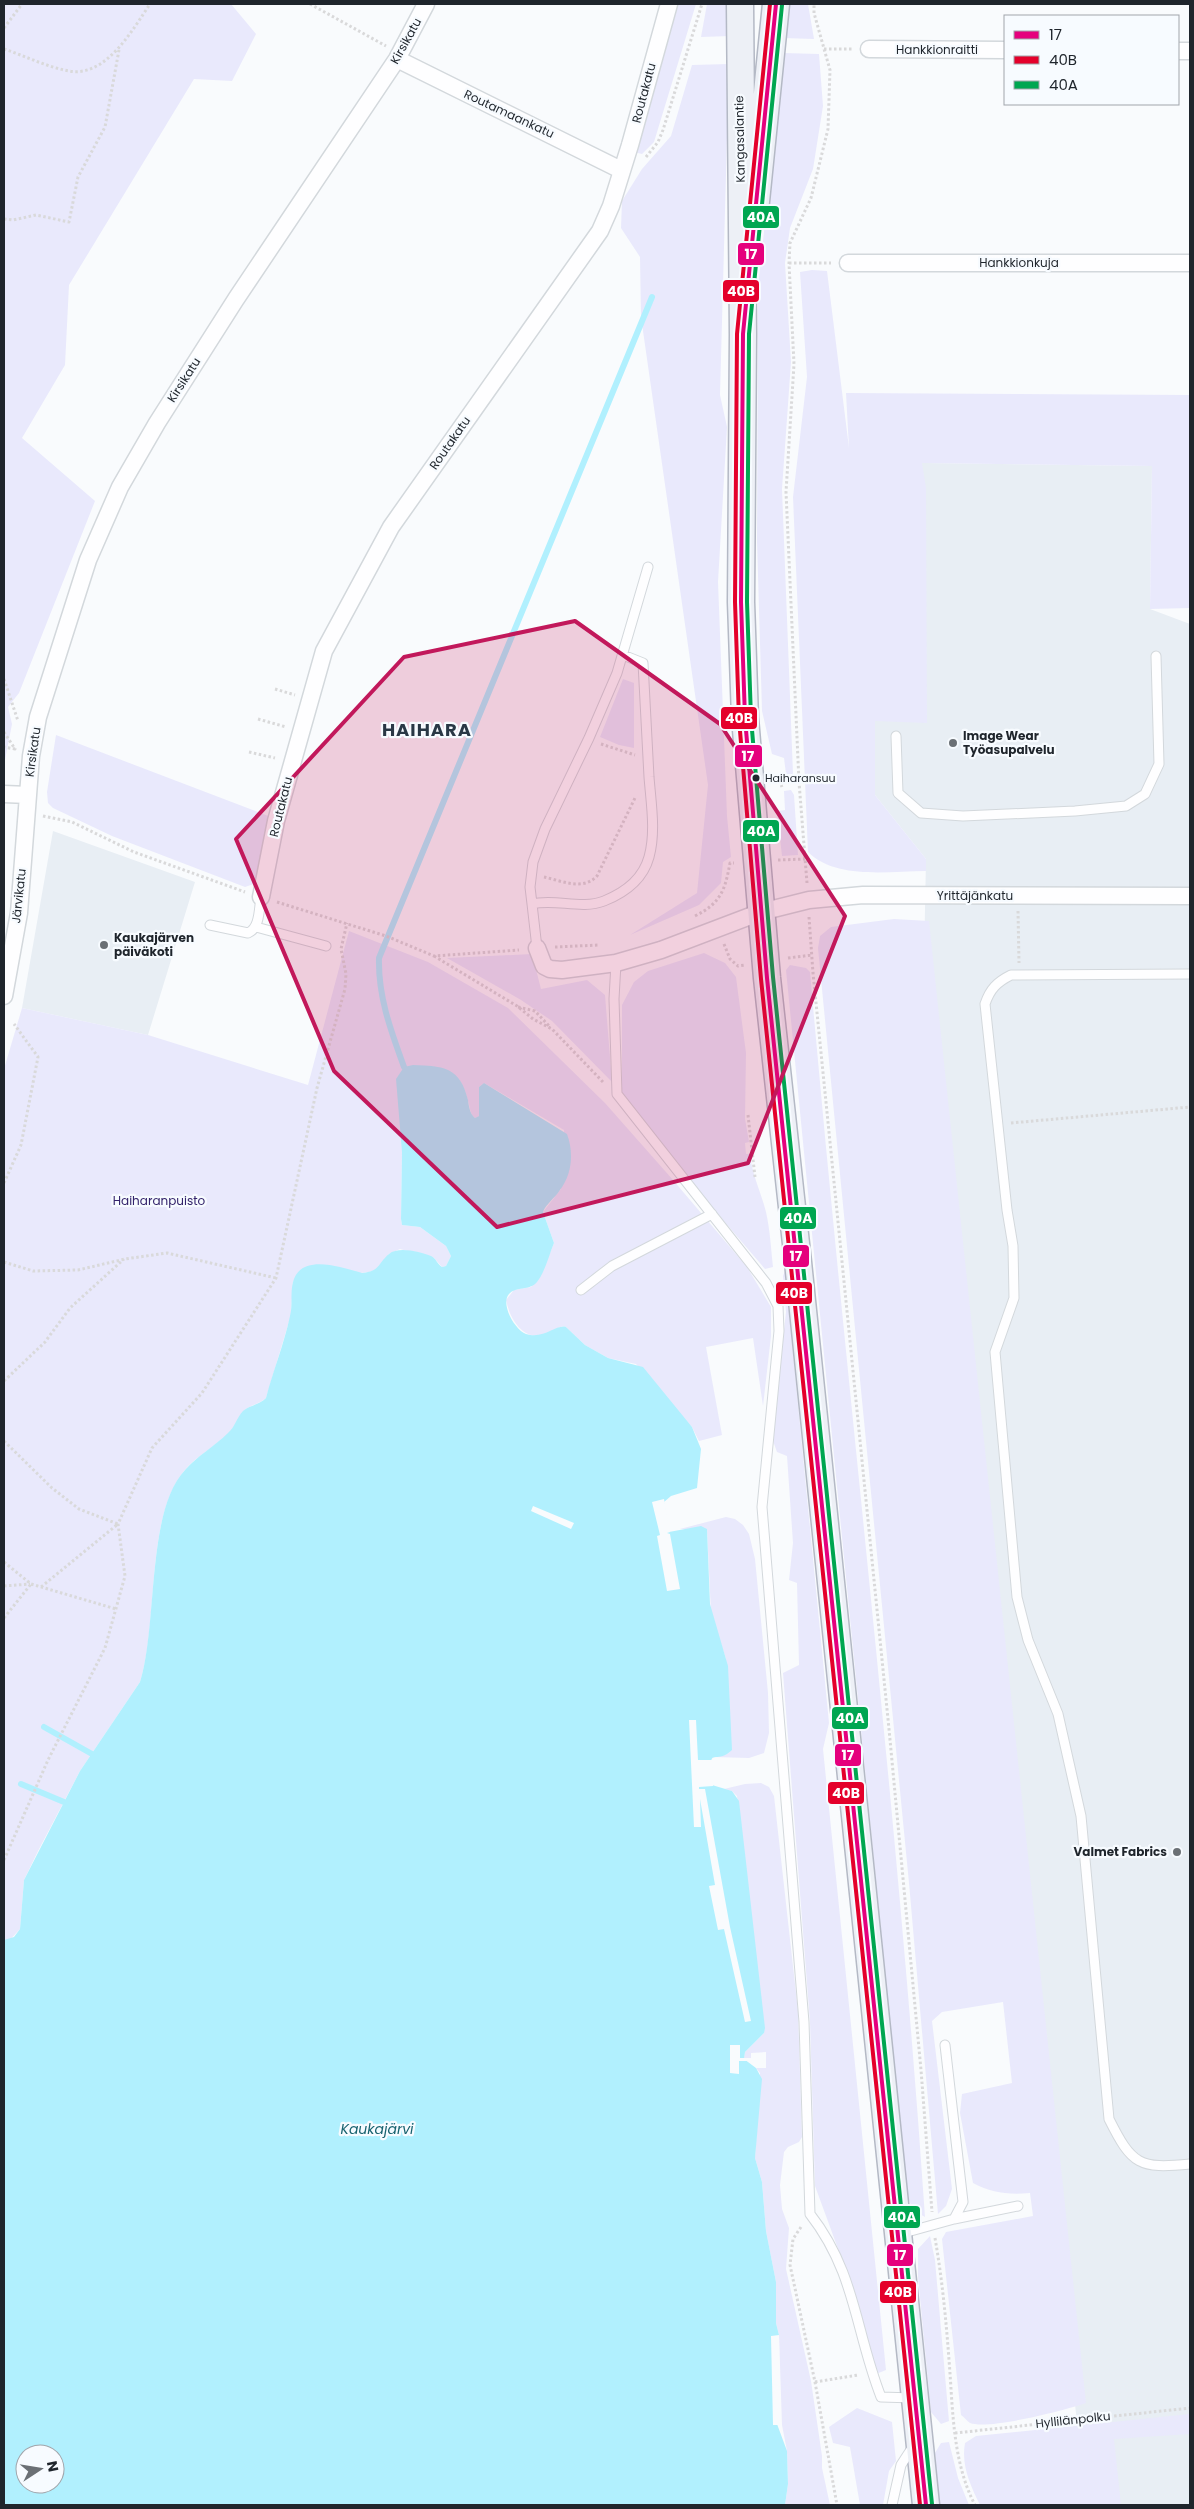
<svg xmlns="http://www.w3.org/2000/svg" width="1194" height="2509" font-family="Poppins,sans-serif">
<rect width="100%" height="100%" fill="#f9fbfd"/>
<path fill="#e8eef4" d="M851,462L1152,466L1150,609L1190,624V2505H1086L923,1010L926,859L875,795Z
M53,831L195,882L148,1035L22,1008Z"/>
<path fill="#e9e9fc" d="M4,4H231L256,34L232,81L194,79L69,285L65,365L22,438L95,501L19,693L8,707L12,724L4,765Z
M675,4H696L654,142L642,154L634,152Z
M707,4H730V36L701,37Z
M787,4H808L814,39L783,38Z
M783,53L819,54L823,106L813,169L790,228L785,263L791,362L782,489L793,774H786L784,758L772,754L762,711L757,541L758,288Z
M729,64L720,395L727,427L718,582L727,816L731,857L723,862L721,883L699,905L630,935L697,893L708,785L641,317L640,257L621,228L622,201L642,169L671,136L692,65Z
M812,270L827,271L849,448L846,393L1190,395V608L1150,609L1152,466L922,463L926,488L927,723L875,721V795L926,859V871C889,871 836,880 808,852L793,497L807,377L800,272Z
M623,679L634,683V748L619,745L600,737Z
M56,735L271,817L260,882L245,887L112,836L53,808L48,803L47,792Z
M791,790L794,795L798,855L782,856L777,811L785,810L784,791Z
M894,919L929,921L1086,2403C1066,2410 989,2430 970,2423C967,2421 964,2417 961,2415L942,2239L946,2232L1033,2216L1030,2193C1008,2195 992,2193 973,2183L960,2113L962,2094L1012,2083L1003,2002L942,2012L932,2021L952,2189L946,2206L938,2214L909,1883L818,948L820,936L831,927Z
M349,931L428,962L508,1008L605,1103L673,1180L747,1267L771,1307V1336L763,1406L753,1338L706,1347L722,1435L699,1441L692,1427L636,1364L608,1358L585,1345L566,1327C559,1325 555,1331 549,1334C524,1343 510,1320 506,1300L514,1290L531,1287L542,1272L554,1243L543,1212L561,1189L564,1130L484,1083L479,1087V1116L475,1118C471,1115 470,1110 469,1104C462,1078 457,1071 430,1066L402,1152L401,1219L402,1225L420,1227L446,1246L451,1256L446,1266L442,1267L434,1258L400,1249L389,1254L378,1269L369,1272L293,1281L291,1315L266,1398C260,1404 252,1404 246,1409C240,1416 236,1424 231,1431C217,1446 197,1455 184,1471C145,1518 159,1622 140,1682L80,1771L38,1851L24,1880L20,1929L4,1946V1069L22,1008L148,1035L308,1085Z
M704,953L725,963L736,977L746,1053L745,1119L749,1142L745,1143L746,1154H750C752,1175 761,1192 766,1212C770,1230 771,1248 773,1267L765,1269L704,1198L622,1096V1005L634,982L648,971Z
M532,954L541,989L587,980L605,995L612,1082L552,1021L521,1000L447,958Z
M790,965L806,968L810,972C846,1387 897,1801 925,2217L913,2210L907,2195L786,970Z
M785,1271L829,1723L823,1749L886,2370L876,2374L848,2276L815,2186L810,2022L783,1673L799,1665L797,1583L789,1580L793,1543L787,1456L777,1452L772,1438L786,1312L783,1276Z
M726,1517L735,1519L743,1525L749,1534L755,1559L768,1693L769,1733L764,1753L749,1758L713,1757L730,1752L726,1659L711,1613L707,1529H680Z
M761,1783L769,1787L774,1796L798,2011L802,2137L799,2142L788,2147L784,2152L780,2185L782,2209L789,2228L786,2269L811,2381L822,2456V2468L830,2505H785L788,2484L787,2451L782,2425L779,2335L776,2323V2282L766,2231L762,2182L755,2158L760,2073L756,2068H766V2052L751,2053V2058H744L745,2052L764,2033L737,1796L732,1791L724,1789L745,1784Z
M930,2236L935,2260L949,2421L941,2424L931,2412L918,2277V2249Z
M857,2408L892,2422L896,2461L889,2471L883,2505H860L850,2447L833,2443L829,2427Z
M1190,2414V2434L1114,2439L1121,2505H980C970,2485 961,2465 965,2443L976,2436Z
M949,2442L958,2478L969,2505H939L935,2453L941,2443Z"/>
<path fill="#b1f0fe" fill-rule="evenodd" d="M413,1065C444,1066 460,1067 468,1100C469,1107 470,1114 475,1118L479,1116V1087L484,1083L567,1134C574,1153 572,1174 560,1190C555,1198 546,1204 543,1212L554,1243C549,1255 545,1272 537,1282C530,1291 516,1286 509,1294C500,1304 515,1330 526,1334C544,1340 556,1324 566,1327L585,1345L608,1358L643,1367L692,1427L701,1449L697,1488L671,1496L664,1502L669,1532L701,1526L707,1529L710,1604L728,1666L732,1750C714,1767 708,1741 712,1785L732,1791L739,1801L765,2028L764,2033L745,2052L744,2059L756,2068L762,2079L755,2158L762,2182L766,2231L776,2282V2323L779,2335L777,2424L787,2451L788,2484L785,2505H4V1940L14,1937L20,1929L24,1880L80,1771L140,1682C158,1625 146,1511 185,1470C197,1456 215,1446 228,1433C235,1427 237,1417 243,1411C250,1405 259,1405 266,1398C273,1371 284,1344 290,1316C293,1305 290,1293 293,1282C301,1252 343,1268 362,1273C381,1271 377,1264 389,1254C398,1246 421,1252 431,1256C436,1258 437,1264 442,1267L446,1266L451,1256L446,1246L420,1227L402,1225L401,1219L402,1152L396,1079L404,1067ZM25,2454H55V2484H25Z"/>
<path fill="#f9fbfd" d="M664,1499L670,1532L667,1533L670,1534L680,1589L667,1591L657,1536L660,1535L652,1502Z
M533,1506L574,1523L571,1529L531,1511Z
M689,1720H696L698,1760H712L713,1786L699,1787V1789H705L730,1927L751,2021L745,2022L724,1929L718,1930L709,1886L715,1885L700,1799L701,1827H694Z
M730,2045H740V2058H746L748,2061H739V2074L730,2073Z
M779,2335L780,2425H773L771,2336Z"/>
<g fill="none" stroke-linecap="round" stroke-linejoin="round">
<path stroke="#b1f0fe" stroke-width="6" d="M404,1067C391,1031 378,997 379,958L652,297
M44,1727L92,1754
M21,1784L64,1802"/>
<defs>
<path id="service" d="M896,736L898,793L921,813L963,816L1075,811L1126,806L1145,794L1159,764L1156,656
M532,904L530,887L533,862L545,829L589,738L617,673L648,567
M210,925L248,933C260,928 259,909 261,897
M256,927L326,946
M537,948L532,904C555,898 581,910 604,901C624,893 643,879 649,857C656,832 651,803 649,777C647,739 645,701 643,663L623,655
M616,963L614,999L617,1094L766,1283L778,1306L779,1331L762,1507L804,2022L810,2214C856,2273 855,2331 881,2397L914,2398
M1190,974L1011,975C997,982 990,989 985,1004L1007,1210L1013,1246L1014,1298L995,1352L1017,1597L1028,1640L1058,1714L1081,1816L1109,2119C1132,2165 1139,2169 1190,2164
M581,1290L612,1266L712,1214
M954,2219L1018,2206
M900,2234L954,2219L963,2202L945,2045
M892,2505L901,2465L914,2445"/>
<path id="minor" d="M869,49L1005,50
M1178,51H1190
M397,59L621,170
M848,263H1190
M4,794L28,795
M261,897L276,821L324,651L391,527L600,231L611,206L630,145L669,4
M537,948L544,966L550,969L562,970L616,963L661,950L761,912L809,900L863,895L1190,896
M4,996L19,913L31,756L38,717L88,560L120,487L157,423L236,299L397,59L426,4"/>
<path id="primary" d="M740,4L743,334L741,602L745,718L767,978L798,1262L926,2505
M755,211L776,4"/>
</defs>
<use href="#service" stroke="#d3d8dc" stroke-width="11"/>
<use href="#minor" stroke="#d3d8dc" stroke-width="19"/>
<use href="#primary" stroke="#b4b9c5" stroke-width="29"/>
<path stroke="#d9d9da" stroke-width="3" stroke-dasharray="2.5 2.5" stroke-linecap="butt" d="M310,4L386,46
M4,28L22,4
M4,49C25,56 47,67 69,71C106,78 133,29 150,4
M824,49H853
M646,157L658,142L663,130L702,4
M4,219L13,220L36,215L69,222L78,177L105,127L119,50
M789,263H831
M4,679L18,721
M275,689L295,695
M258,719L286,727
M4,732L15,749L4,747
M601,744L635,755
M249,752L275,758
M777,776L782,787
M782,782H799
M43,816L72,822L134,852L245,892
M778,860L805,859
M544,877C562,881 583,891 597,876L636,796
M807,883L799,782L786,492L794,364L789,263L790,243L811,198L828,129L830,70L814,13V4
M277,902L386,936L434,956L519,950
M1018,911L1019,963
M695,916C721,903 725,890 730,863H734
M809,917L813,973L889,1729L921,2070L932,2212
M724,944L730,959L738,966L745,965
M555,947L599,945
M434,956L517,1006L533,1019L552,1029L603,1082
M788,958L812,955
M518,1007L535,1011L550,1027
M748,1115L755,1177
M1011,1123L1190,1107
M4,1183L21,1145L38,1057L14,1024
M4,1262L33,1271L78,1270L125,1259L167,1253L276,1278
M4,1381L45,1342L70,1308L124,1259
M4,1441L52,1488L79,1509L118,1524L41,1587
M4,1562L31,1584L116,1609
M4,1586L30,1584
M4,1618L31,1584
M4,1860L48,1760L105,1648L125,1576L118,1524L152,1448L202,1393L276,1278L317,1088L345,989L346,974L341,949L347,923
M801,2227L793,2239L790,2265L815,2382L837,2505
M935,2238C942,2278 946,2319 949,2360C953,2408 952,2461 975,2505
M815,2382L858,2375
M955,2433L1190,2408"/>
<use href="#service" stroke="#fefeff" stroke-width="9"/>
<use href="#minor" stroke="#fefeff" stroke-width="16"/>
<use href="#primary" stroke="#edf0f6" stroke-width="26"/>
<defs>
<path id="bus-1" d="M776,4L743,334L741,602L745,718L767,978L926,2505"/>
<path id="bus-2" d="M770,4L737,334L735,602L739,719L761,979L920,2505"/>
<path id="bus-3" d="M782,5L749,334L747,602L751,718L773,977L932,2504"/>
</defs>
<use href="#bus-1" stroke="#f7fbff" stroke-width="8"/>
<use href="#bus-2" stroke="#f7fbff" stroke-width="8"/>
<use href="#bus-3" stroke="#f7fbff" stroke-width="8"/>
<use href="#bus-1" stroke="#e5007d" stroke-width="4"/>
<use href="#bus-2" stroke="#e4002b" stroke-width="4"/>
<use href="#bus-3" stroke="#00a651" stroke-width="4"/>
</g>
<path fill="#c2185b" fill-opacity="0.2" stroke="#c2185b" stroke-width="4" stroke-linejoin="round" d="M575,621L720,724L845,916L748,1163L497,1227L334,1071L236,839L404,657Z"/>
<g fill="#6b7075" stroke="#f7fbff" stroke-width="2">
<circle cx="953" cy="743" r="5"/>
<circle cx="104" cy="945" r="5"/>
<circle cx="1177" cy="1852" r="5"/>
</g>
<circle fill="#1f252c" stroke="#f7fbff" stroke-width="2" cx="756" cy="778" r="4.5"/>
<g text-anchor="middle" stroke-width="4.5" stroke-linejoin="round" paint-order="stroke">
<g font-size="11" fill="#1f252c" stroke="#f7fbff" text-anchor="start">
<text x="765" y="782">Haiharansuu</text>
</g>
<g font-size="12" fill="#1f252c" stroke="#f7fbff">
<text transform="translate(406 41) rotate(-61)" y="4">Kirsikatu</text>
<text x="937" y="54">Hankkionraitti</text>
<text transform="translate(644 93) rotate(-75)" y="4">Routakatu</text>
<text transform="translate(509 114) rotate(25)" y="4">Routamaankatu</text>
<text transform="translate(740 139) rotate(-91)" y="4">Kangasalantie</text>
<text x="1019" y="267">Hankkionkuja</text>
<text transform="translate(184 380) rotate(-57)" y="4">Kirsikatu</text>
<text transform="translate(450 443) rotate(-55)" y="4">Routakatu</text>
<text transform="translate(33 752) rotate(-82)" y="4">Kirsikatu</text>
<text transform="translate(281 807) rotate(-76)" y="4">Routakatu</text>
<text transform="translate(19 896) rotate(-84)" y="4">Järvikatu</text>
<text x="975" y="900">Yrittäjänkatu</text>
<text transform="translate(1073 2420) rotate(-6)" y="4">Hyllilänpolku</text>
</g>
<g font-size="12" font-weight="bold" fill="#1f252c" stroke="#f7fbff" text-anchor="start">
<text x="963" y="740">Image Wear<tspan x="963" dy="14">Työasupalvelu</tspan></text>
<text x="114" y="942">Kaukajärven<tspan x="114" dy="14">päiväkoti</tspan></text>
<text x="1167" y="1856" text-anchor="end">Valmet Fabrics</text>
</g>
<g font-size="12" fill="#33236b" stroke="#f7fbff">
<text x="159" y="1205">Haiharanpuisto</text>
</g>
<g font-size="14" font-style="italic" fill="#17626f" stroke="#f7fbff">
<text x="377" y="2134">Kaukajärvi</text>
</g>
<g font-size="18" font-weight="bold" letter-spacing="1" fill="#2a3846" stroke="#f7fbff">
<text x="427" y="736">HAIHARA</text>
</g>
</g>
<g stroke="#f7fbff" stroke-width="2">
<rect x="742" y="205" width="38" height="24" rx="5" fill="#00a651"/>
<rect x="737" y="242" width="28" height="24" rx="5" fill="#e5007d"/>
<rect x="722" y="279" width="38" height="24" rx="5" fill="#e4002b"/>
<rect x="720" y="706" width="38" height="24" rx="5" fill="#e4002b"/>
<rect x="734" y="744" width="29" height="24" rx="5" fill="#e5007d"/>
<rect x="742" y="819" width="38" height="24" rx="5" fill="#00a651"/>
<rect x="779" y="1206" width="38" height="24" rx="5" fill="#00a651"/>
<rect x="782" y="1244" width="28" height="24" rx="5" fill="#e5007d"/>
<rect x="775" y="1281" width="38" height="24" rx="5" fill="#e4002b"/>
<rect x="831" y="1706" width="38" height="24" rx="5" fill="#00a651"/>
<rect x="834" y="1743" width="28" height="24" rx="5" fill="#e5007d"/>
<rect x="827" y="1781" width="38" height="24" rx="5" fill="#e4002b"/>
<rect x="883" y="2205" width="38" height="24" rx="5" fill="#00a651"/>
<rect x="886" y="2243" width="28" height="24" rx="5" fill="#e5007d"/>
<rect x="879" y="2280" width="38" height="24" rx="5" fill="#e4002b"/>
</g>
<g font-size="14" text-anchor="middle" font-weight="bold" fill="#fff">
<text x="761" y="222">40A</text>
<text x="751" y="259">17</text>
<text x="741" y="296">40B</text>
<text x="739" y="723">40B</text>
<text x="748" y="761">17</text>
<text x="761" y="836">40A</text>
<text x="798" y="1223">40A</text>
<text x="796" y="1261">17</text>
<text x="794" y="1298">40B</text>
<text x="850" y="1723">40A</text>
<text x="848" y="1760">17</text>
<text x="846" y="1798">40B</text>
<text x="902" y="2222">40A</text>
<text x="900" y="2260">17</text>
<text x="898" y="2297">40B</text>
</g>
<rect width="1194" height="2509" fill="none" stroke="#1f252c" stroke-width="10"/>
<rect x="1004" y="15" width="175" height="90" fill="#f7fbff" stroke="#a1a5ab"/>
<rect x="1014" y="31" width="25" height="8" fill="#e5007d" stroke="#a1a5ab"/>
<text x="1049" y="40" font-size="15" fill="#1f252c">17</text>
<rect x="1014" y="56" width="25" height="8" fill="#e4002b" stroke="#a1a5ab"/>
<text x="1049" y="65" font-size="15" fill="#1f252c">40B</text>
<rect x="1014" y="81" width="25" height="8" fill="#00a651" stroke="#a1a5ab"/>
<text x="1049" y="90" font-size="15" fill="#1f252c">40A</text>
<g transform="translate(40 2469) rotate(78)"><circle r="24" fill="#f7fbff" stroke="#a1a5ab"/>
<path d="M0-4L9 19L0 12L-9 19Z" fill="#6b7075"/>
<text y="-8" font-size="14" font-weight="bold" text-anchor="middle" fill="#1f252c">N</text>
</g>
</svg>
